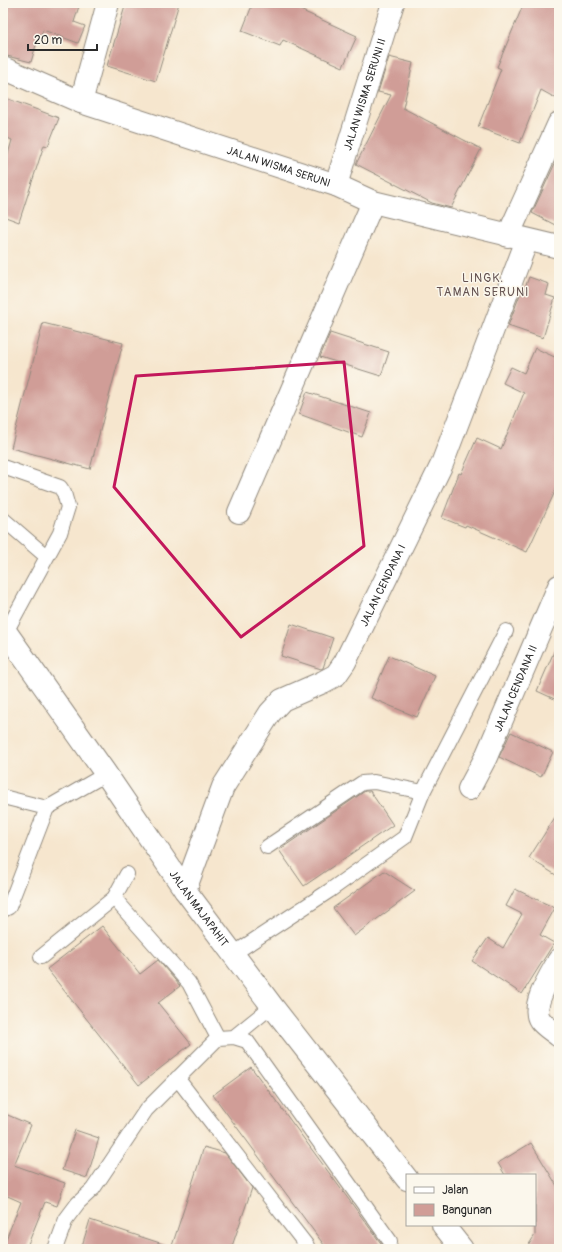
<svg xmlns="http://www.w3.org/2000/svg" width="562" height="1252" font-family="Pangolin,sans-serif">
<rect width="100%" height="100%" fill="#fbf7ec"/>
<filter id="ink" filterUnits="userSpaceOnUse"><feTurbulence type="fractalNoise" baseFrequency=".025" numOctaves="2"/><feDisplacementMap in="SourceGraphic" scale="8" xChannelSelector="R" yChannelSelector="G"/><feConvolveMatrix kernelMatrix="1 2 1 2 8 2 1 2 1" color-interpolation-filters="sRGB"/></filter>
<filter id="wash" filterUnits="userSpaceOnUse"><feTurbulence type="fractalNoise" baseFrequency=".012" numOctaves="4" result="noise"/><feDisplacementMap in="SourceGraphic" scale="16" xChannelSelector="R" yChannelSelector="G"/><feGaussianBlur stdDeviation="0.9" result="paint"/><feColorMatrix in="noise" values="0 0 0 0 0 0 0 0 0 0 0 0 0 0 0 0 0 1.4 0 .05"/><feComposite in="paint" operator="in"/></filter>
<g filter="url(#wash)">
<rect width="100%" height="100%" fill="#f6e6ce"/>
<g id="blocks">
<path fill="#d09d97" d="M3,3H80L74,22L85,26L78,43L43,30L41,36L39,35L31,62L3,55Z
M126,3H179L156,81L107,66Z
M253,3H285L357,36L343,67L283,40L280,46L242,31Z
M524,3H549L559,9V100L541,90L520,143L478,127L501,69L497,67Z
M389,57L413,63L403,108L481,149L451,208L432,203L356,164L391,95L378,92Z
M3,97L59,118L48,146L44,145L19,222L3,216V172L12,140L3,136Z
M559,155V227L532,213Z
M529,277L549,284L546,295L555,298L543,338L508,326L521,292L523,293Z
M43,323L123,343L90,469L11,448Z
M330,333L389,352L381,376L320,357Z
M535,348L559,359V483L527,552L466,525L465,527L442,518L459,473L461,474L477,438L501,449L524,393L503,383L511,367L524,373Z
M307,392L371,413L362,437L299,414Z
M291,624L333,638L323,668L321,669L281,656Z
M559,640V701L537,691Z
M389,656L435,676L417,717L371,698Z
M511,732L553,752L541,777L499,757Z
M365,791H370L393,825L304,886L279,850Z
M559,811V877L529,858Z
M384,871L415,891L354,936L333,908Z
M515,889L555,908L540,935L554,943L522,994L472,961L488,938L503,948L522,914L506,906Z
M102,926L140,974L158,960L180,986L158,1003L191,1044L139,1085L47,969Z
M251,1067L383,1246L385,1249H327L213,1095Z
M3,1113L31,1125L14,1165L65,1183L57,1206L45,1202L26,1249H17L4,1244L21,1202L3,1194Z
M75,1130L99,1138L87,1178L62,1170Z
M531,1143L559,1189V1249H526L535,1235V1175H505L498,1163Z
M204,1147L225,1153L252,1188L231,1249H171Z
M90,1220L166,1245V1249H81Z"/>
</g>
</g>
<g filter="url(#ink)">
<use href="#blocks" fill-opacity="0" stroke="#90887c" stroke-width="1"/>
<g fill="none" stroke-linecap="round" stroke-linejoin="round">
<defs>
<path id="lane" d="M3,467L60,487L64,493L68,507L60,533L6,632
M3,519L47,557
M3,797L47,808
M267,847L362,783L374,782L423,792
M114,898L189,983L218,1038
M3,910L9,907L47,808L106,774
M233,954L329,891L405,837L423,792L506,631
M41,957L114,898L127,874
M234,1037L272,1006
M177,1078L307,1246
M55,1249L66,1219L78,1203L93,1189L146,1110L218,1038L234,1037L247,1041L390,1241"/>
<g id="street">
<path id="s1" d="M3,68L81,102L336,185L373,202L559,247"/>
<path d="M81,102L108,3"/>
<path id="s2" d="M336,185L393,3"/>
<path d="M508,236L559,123"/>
<path d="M239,512L373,202"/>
<path id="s3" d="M469,789L486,757L559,586"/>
<path id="s4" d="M185,890L223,787L270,713L282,700L323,682L336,675L345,662L442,464L527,240"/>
<path d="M559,960C552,973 530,1006 540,1020C544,1026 553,1031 559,1036"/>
</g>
<g id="primary">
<path id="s5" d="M3,628L106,774L185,890L272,1006L407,1179"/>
<path d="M443,1225L462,1249"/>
</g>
</defs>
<use href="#lane" stroke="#90887c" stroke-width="16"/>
<use href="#street" stroke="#90887c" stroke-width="24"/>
<use href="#primary" stroke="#90887c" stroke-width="24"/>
<use href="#lane" stroke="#fff" stroke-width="14"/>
<use href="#street" stroke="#fff" stroke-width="22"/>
<use href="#primary" stroke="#fff" stroke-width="22"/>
</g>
</g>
<path fill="none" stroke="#c2185b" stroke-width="3" stroke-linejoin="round" d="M344,362L364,546L241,637L114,487L136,376Z"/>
<g text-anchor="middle" stroke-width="3" stroke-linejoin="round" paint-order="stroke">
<g font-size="11" fill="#2b2b2b" stroke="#fbf7ec">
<text dy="4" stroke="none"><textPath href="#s2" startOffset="95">JALAN WISMA SERUNI II</textPath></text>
<text dy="4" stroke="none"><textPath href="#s1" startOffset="293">JALAN WISMA SERUNI</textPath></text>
<text dy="4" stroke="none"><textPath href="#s4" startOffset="376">JALAN CENDANA I</textPath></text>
<text dy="4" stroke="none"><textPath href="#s3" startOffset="111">JALAN CENDANA II</textPath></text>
<text dy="4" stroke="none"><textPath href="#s5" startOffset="342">JALAN MAJAPAHIT</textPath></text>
</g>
<g font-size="12" letter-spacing="1" fill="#655351" stroke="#fbf7ec">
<text x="483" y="282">LINGK.<tspan x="483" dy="14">TAMAN SERUNI</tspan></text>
</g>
</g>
<rect width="562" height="1252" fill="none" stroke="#fbf7ec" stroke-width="16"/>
<rect x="406" y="1174" width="130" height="52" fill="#fbf7ec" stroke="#a8a59f"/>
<rect x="414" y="1187" width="20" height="6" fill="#ffffff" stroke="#a8a59f"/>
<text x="442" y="1194" font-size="12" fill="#2b2b2b">Jalan</text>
<rect x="414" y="1204" width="20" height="12" fill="#d09d97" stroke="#a8a59f"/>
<text x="442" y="1214" font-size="12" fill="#2b2b2b">Bangunan</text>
<path d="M28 44v6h69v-6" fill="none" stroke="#2b2b2b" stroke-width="2"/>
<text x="34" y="44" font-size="12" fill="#2b2b2b" stroke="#fbf7ec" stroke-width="3" paint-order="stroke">20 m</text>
</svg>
